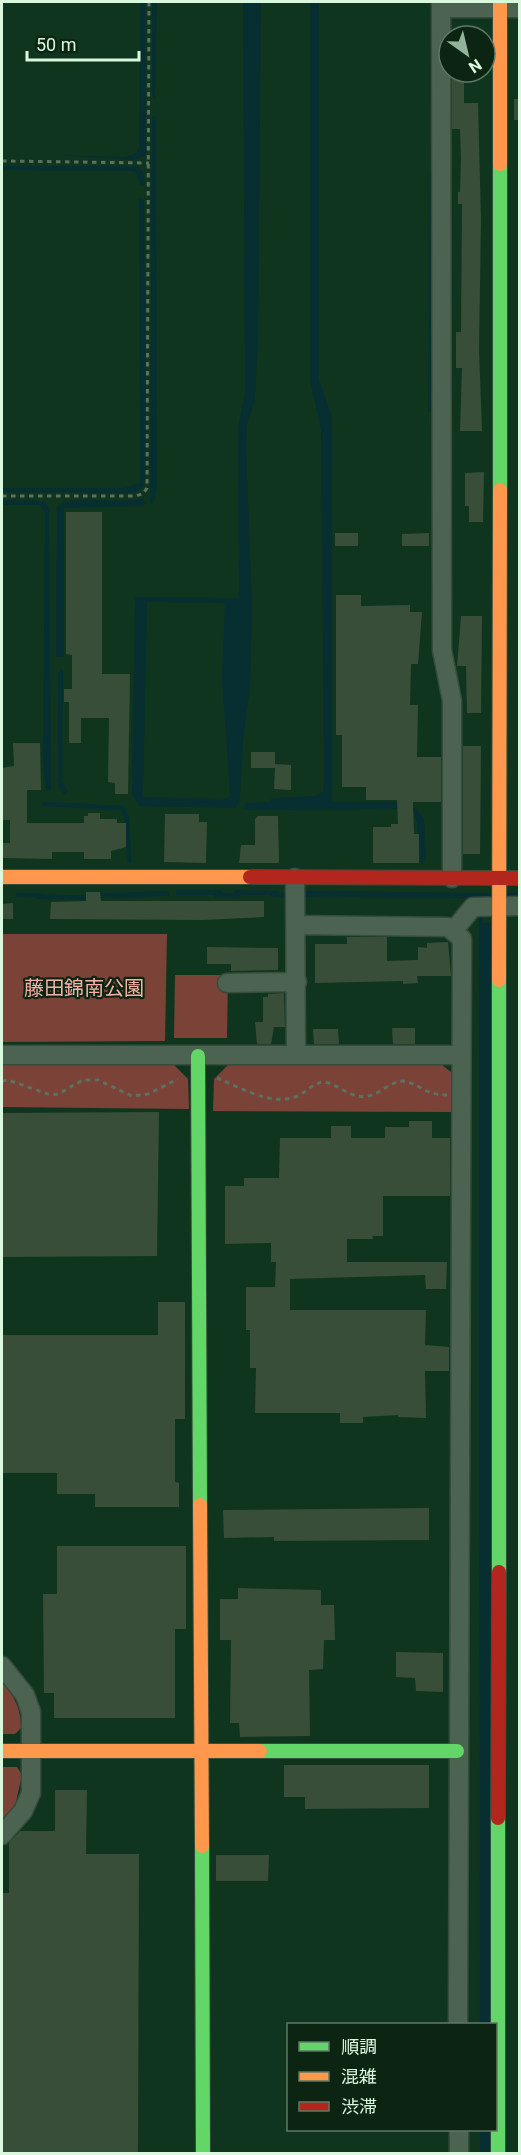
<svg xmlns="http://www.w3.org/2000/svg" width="521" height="2155" font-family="Roboto,'Noto Sans JP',sans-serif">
<rect width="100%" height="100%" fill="#10351e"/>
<path fill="#7b4337" d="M2,934H167L165,1041L2,1042Z
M175,975H228L227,1038H174Z
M2,1062L172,1063L188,1079L189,1109L2,1107Z
M438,1062L455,1075V1112L213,1111L214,1079L230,1063Z
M2,1681C14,1697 21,1707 21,1728L15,1734H2Z
M2,1767H17L22,1775L15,1806L2,1823Z"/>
<path fill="#072e31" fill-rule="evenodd" d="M140,2H145L146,155L134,160L57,155L126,157L136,153L139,147Z
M152,2H157L155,99L152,94Z
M243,2H261L258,339L255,399L247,426L246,444L252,607L250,687L243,741L240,797L236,808L139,806L132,794L135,597L239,598L238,427L245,392ZM147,602L223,603L225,606L222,677L230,795L226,799L143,797Z
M310,2H319V380L331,415L332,429V802H410L424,819L426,859L421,865L416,818L410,809L244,810L246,803L268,802L273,798L315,796L323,792L324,780L321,429L310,381Z
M152,116L156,117L157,486L153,505L150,503V495Z
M2,166H137L143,172L145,185L141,186L136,172L130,171L2,170Z
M139,199L144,200L146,475L142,489L132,493L2,492V488H125L140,483Z
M143,498L146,504L141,506L64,508V657H56L57,507C73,492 120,506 143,498Z
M2,500L44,501L49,508L51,787L50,791H46L43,759L45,512L40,505H2Z
M63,669L62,782L68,791L64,794L59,787L58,781V673Z
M176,890H222V895H176Z
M234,890L279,891V895H234Z
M168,891L169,896L112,898V893Z
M301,891L492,893V898L301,897Z
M36,894L101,896L94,900L36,899Z
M479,914H483V923H493L490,2024H480Z
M480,2130H490V2153L480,2154Z"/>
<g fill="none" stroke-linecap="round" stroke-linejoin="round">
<path stroke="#072e31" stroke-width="4.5" d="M431,410L432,173
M44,804L122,808L127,819L129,861
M18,895H40
M96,895H118
M216,895H238
M273,895H292
M507,895H520"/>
</g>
<path fill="#384e38" d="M452,76H464V103H478L481,220L479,350L482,431H460L462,368H456V332H461L462,204H458V192H460L461,158L460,129H452Z
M514,99H519V120H514Z
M484,472L483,522H469V506H465V473Z
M66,512H102V674H130L128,794H115V783L108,782L109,718H81V743H69V702H64V689H72V655L66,654Z
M335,533H358V546H335Z
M429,533V546H402V534Z
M336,595H361V606L410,605V612H422L418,664H411L410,705H418L417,757H441V802H413L414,834H419V863H373V827H391V824H398L397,800H366V787H342V735H336Z
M461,616H482L481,713H467L466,666H457Z
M13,743H40L41,790H27V823H84V816H88V813H100V819H117V823H126V847L111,851V859H84V852H52V859L2,858V843H10V820H2V768L14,766Z
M463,746H481L480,854H463Z
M251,752H275V764L291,765V790L274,789L275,768H251Z
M165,814H199V822H207L206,863L164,862Z
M258,816H278L279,863H239L241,845H255V819Z
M86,892H100L101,901H264V917L203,920L50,919L51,902L86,901Z
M13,903V919H2V904Z
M347,937H387V961L418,960V947L427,948V943L448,942L451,976H417L418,983L403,984V981L315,983V944H347Z
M207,947L278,948V970L231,971V964H207Z
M284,993L285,1027H274L271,1044H257L255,1022H263V997H268V994Z
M392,1028H415V1044H393Z
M313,1029H338L339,1044H314Z
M159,1112L157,1256L2,1257V1113Z
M409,1121H432V1138H450V1196H383V1236H372L373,1239H347V1262H447L446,1289H426L425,1275L290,1279V1310H426L425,1345L449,1347V1371H425L426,1418L398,1417V1415L363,1417V1423H340V1413H255L256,1368H250V1330H246V1287H275L276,1262H271V1243L225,1244V1186H244V1178H279L280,1138H331V1126H351V1138H385V1127H409Z
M158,1302H185V1419H175V1482L179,1483V1507H95V1494H57V1473H2V1335H158Z
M429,1508V1540L274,1541V1537L224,1538L223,1510Z
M57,1546H186V1629H175V1718H54V1693H44L43,1594H57Z
M238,1588L321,1590V1605H334L335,1640H324L323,1669L309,1670L310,1736L240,1737L239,1723H230L231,1640H220V1599H238Z
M396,1652L443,1653V1692L416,1691L415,1678L396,1677Z
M284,1765H429V1808L305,1809V1797H284Z
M55,1790H87L86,1854H139L138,2154H2V1893H9V1843L20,1831H55Z
M216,1855H269L268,1881H216Z"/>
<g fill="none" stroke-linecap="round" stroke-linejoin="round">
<defs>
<path id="street" d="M441,2L442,650L452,701V878
M441,8H520
M295,878L296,1055
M296,925L448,927L462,939L458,2024
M453,931L473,907L520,906
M227,983L297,982
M2,1055H460
M2,1666L25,1695L31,1712V1793L23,1811L2,1835
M459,2130V2154"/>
<path id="fast" d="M500,490V164
M198,1056L200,1505
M499,1572V980
M260,1751H457
M202,1846L203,2154
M498,2154V1818"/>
<path id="slow" d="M500,164V2
M2,877H250
M499,980L500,490
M200,1505L202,1846
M2,1751H260"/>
<path id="jam" d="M250,877L520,878
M498,1818L499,1572"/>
</defs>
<use href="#street" stroke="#344d3c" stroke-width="21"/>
<use href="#fast" stroke="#344d3c" stroke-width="16"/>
<use href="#slow" stroke="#344d3c" stroke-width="16"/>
<use href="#jam" stroke="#344d3c" stroke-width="16"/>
<path stroke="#5c7162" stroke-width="3" stroke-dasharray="4.5 4.5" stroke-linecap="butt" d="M2,161L149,163
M2,496H134L143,494L147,488L149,2
M217,1078C240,1087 270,1106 295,1097C305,1094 312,1083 324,1082C339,1084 352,1100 368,1096C380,1094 391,1081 403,1081C417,1082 424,1095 447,1095
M2,1081L8,1080L51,1095L58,1094L83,1080H98L132,1096L148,1094L178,1079"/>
<use href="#street" stroke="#4c6352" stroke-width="18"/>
<use href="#fast" stroke="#63d668" stroke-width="14"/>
<use href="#slow" stroke="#ff974d" stroke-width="14"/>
<use href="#jam" stroke="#b3261e" stroke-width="14"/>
</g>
<g text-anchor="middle" stroke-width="4.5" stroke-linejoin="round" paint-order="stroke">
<g font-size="20" fill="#f6b2a7" stroke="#0c2412">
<text x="84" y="995">藤田錦南公園</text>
</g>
</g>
<rect width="521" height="2155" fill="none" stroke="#daf8de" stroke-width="6"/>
<rect x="287" y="2023" width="210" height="108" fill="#0c2412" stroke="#5e7964" stroke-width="1.5"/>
<rect x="299" y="2042" width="30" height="9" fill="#63d668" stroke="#5e7964" stroke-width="1.5"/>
<text x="341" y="2053" font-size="18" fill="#daf8de">順調</text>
<rect x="299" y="2072" width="30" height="9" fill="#ff974d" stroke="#5e7964" stroke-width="1.5"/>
<text x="341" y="2083" font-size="18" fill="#daf8de">混雑</text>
<rect x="299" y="2102" width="30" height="9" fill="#b3261e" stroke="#5e7964" stroke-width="1.5"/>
<text x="341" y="2113" font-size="18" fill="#daf8de">渋滞</text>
<g transform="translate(467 54) rotate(146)"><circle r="28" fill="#0c2412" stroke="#5e7964" stroke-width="1.5"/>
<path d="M0-4.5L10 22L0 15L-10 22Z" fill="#93b49b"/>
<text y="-9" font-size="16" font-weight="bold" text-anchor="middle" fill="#daf8de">N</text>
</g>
<path d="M27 51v9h112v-9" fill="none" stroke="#daf8de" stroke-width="3"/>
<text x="36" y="51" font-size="18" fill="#daf8de" stroke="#0c2412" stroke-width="4.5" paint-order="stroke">50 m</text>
</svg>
